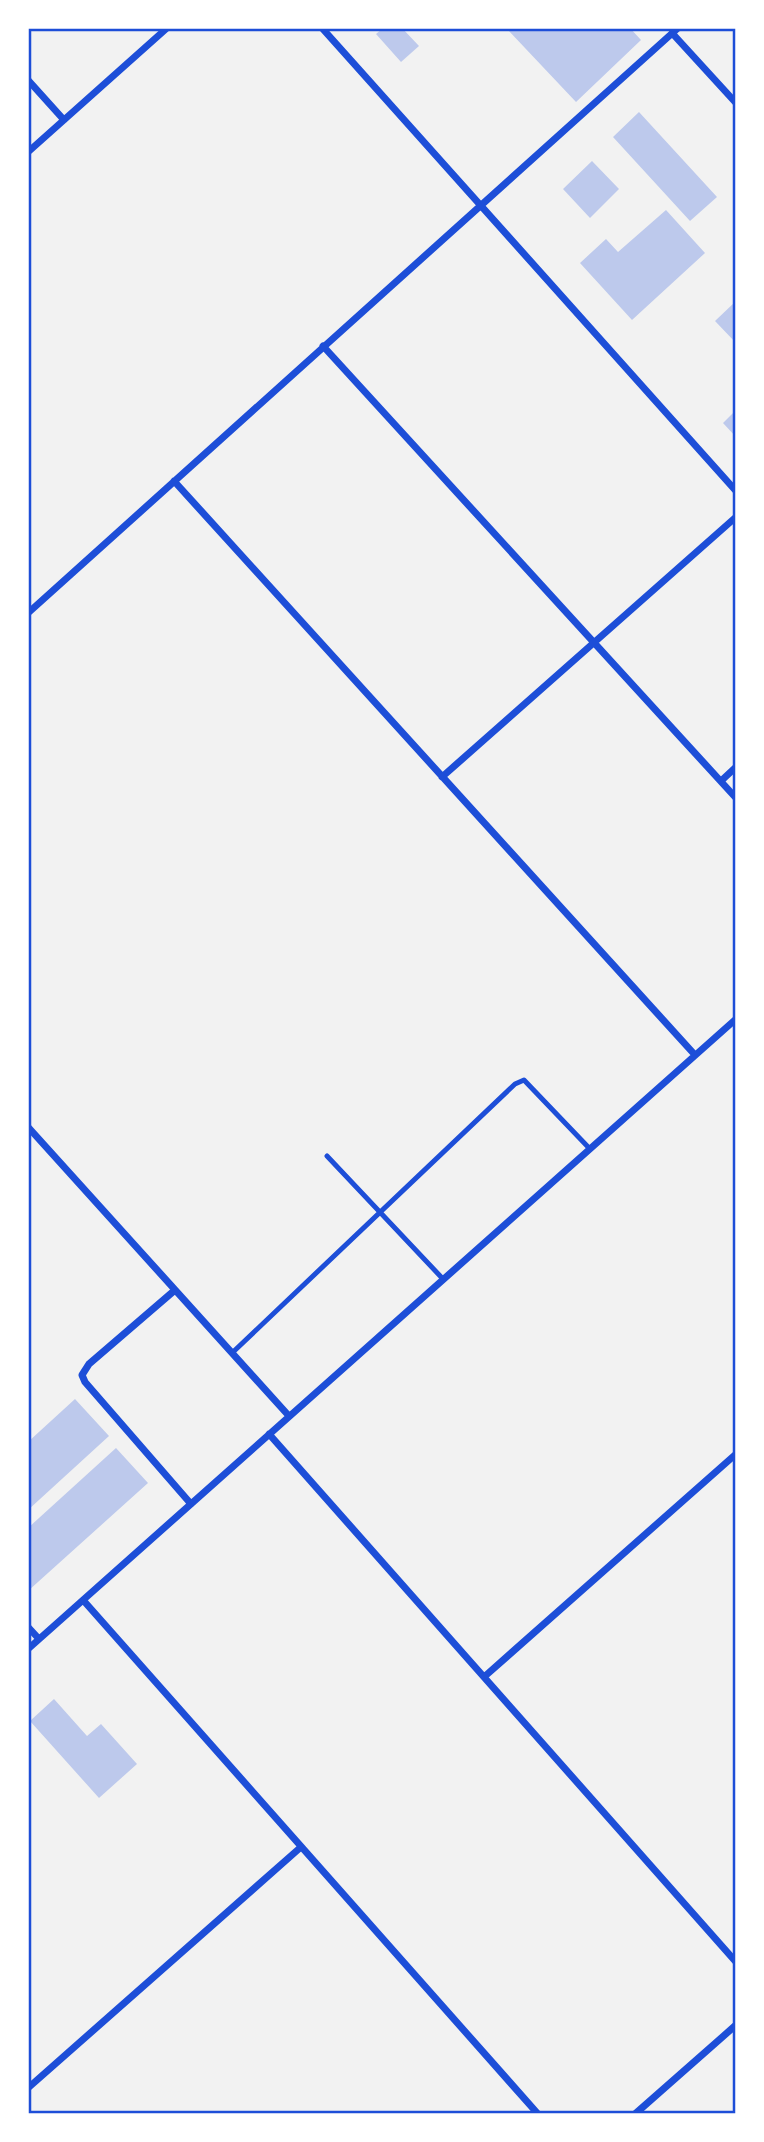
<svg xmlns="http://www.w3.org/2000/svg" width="764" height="2142" font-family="'Space Grotesk',sans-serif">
<rect width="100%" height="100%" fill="#f2f2f2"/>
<path fill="#bdc9ec" d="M383,28H402L419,46L401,62L376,34Z
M506,28H630L641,40L576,102Z
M639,112L717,197L690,221L613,137Z
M592,161L619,189L590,218L563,189Z
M666,210L705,253L632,320L580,263L606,239L618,252Z
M736,301V343L715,321Z
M736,410V437L723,423Z
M75,1399L109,1436L28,1510V1442Z
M116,1448L148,1483L28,1591V1528Z
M54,1699L87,1736L101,1724L137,1764L99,1798L30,1721Z"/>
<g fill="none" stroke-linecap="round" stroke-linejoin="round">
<path stroke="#1d4ed8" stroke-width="5" d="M327,1156L443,1279
M232,1353L515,1084L524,1080L590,1149"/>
<path stroke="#1d4ed8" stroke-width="7" d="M322,28L736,491
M672,33L736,103
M28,80L64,120
M28,152L167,28
M323,346L736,798
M174,481L695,1055
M28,613L678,28
M442,777L736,517
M721,781L736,767
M28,1127L289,1416
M175,1290L89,1364L82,1375L85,1382L191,1504
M269,1434L736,1962
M83,1600L538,2114
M28,1627L39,1639
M28,1649L736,1019
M484,1677L736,1454
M28,2088L301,1847
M635,2114L736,2025"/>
</g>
<rect width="764" height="2142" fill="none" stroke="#ffffff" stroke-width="60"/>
<rect x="30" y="30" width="704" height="2082" fill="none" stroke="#1d4ed8" stroke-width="2.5"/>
</svg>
